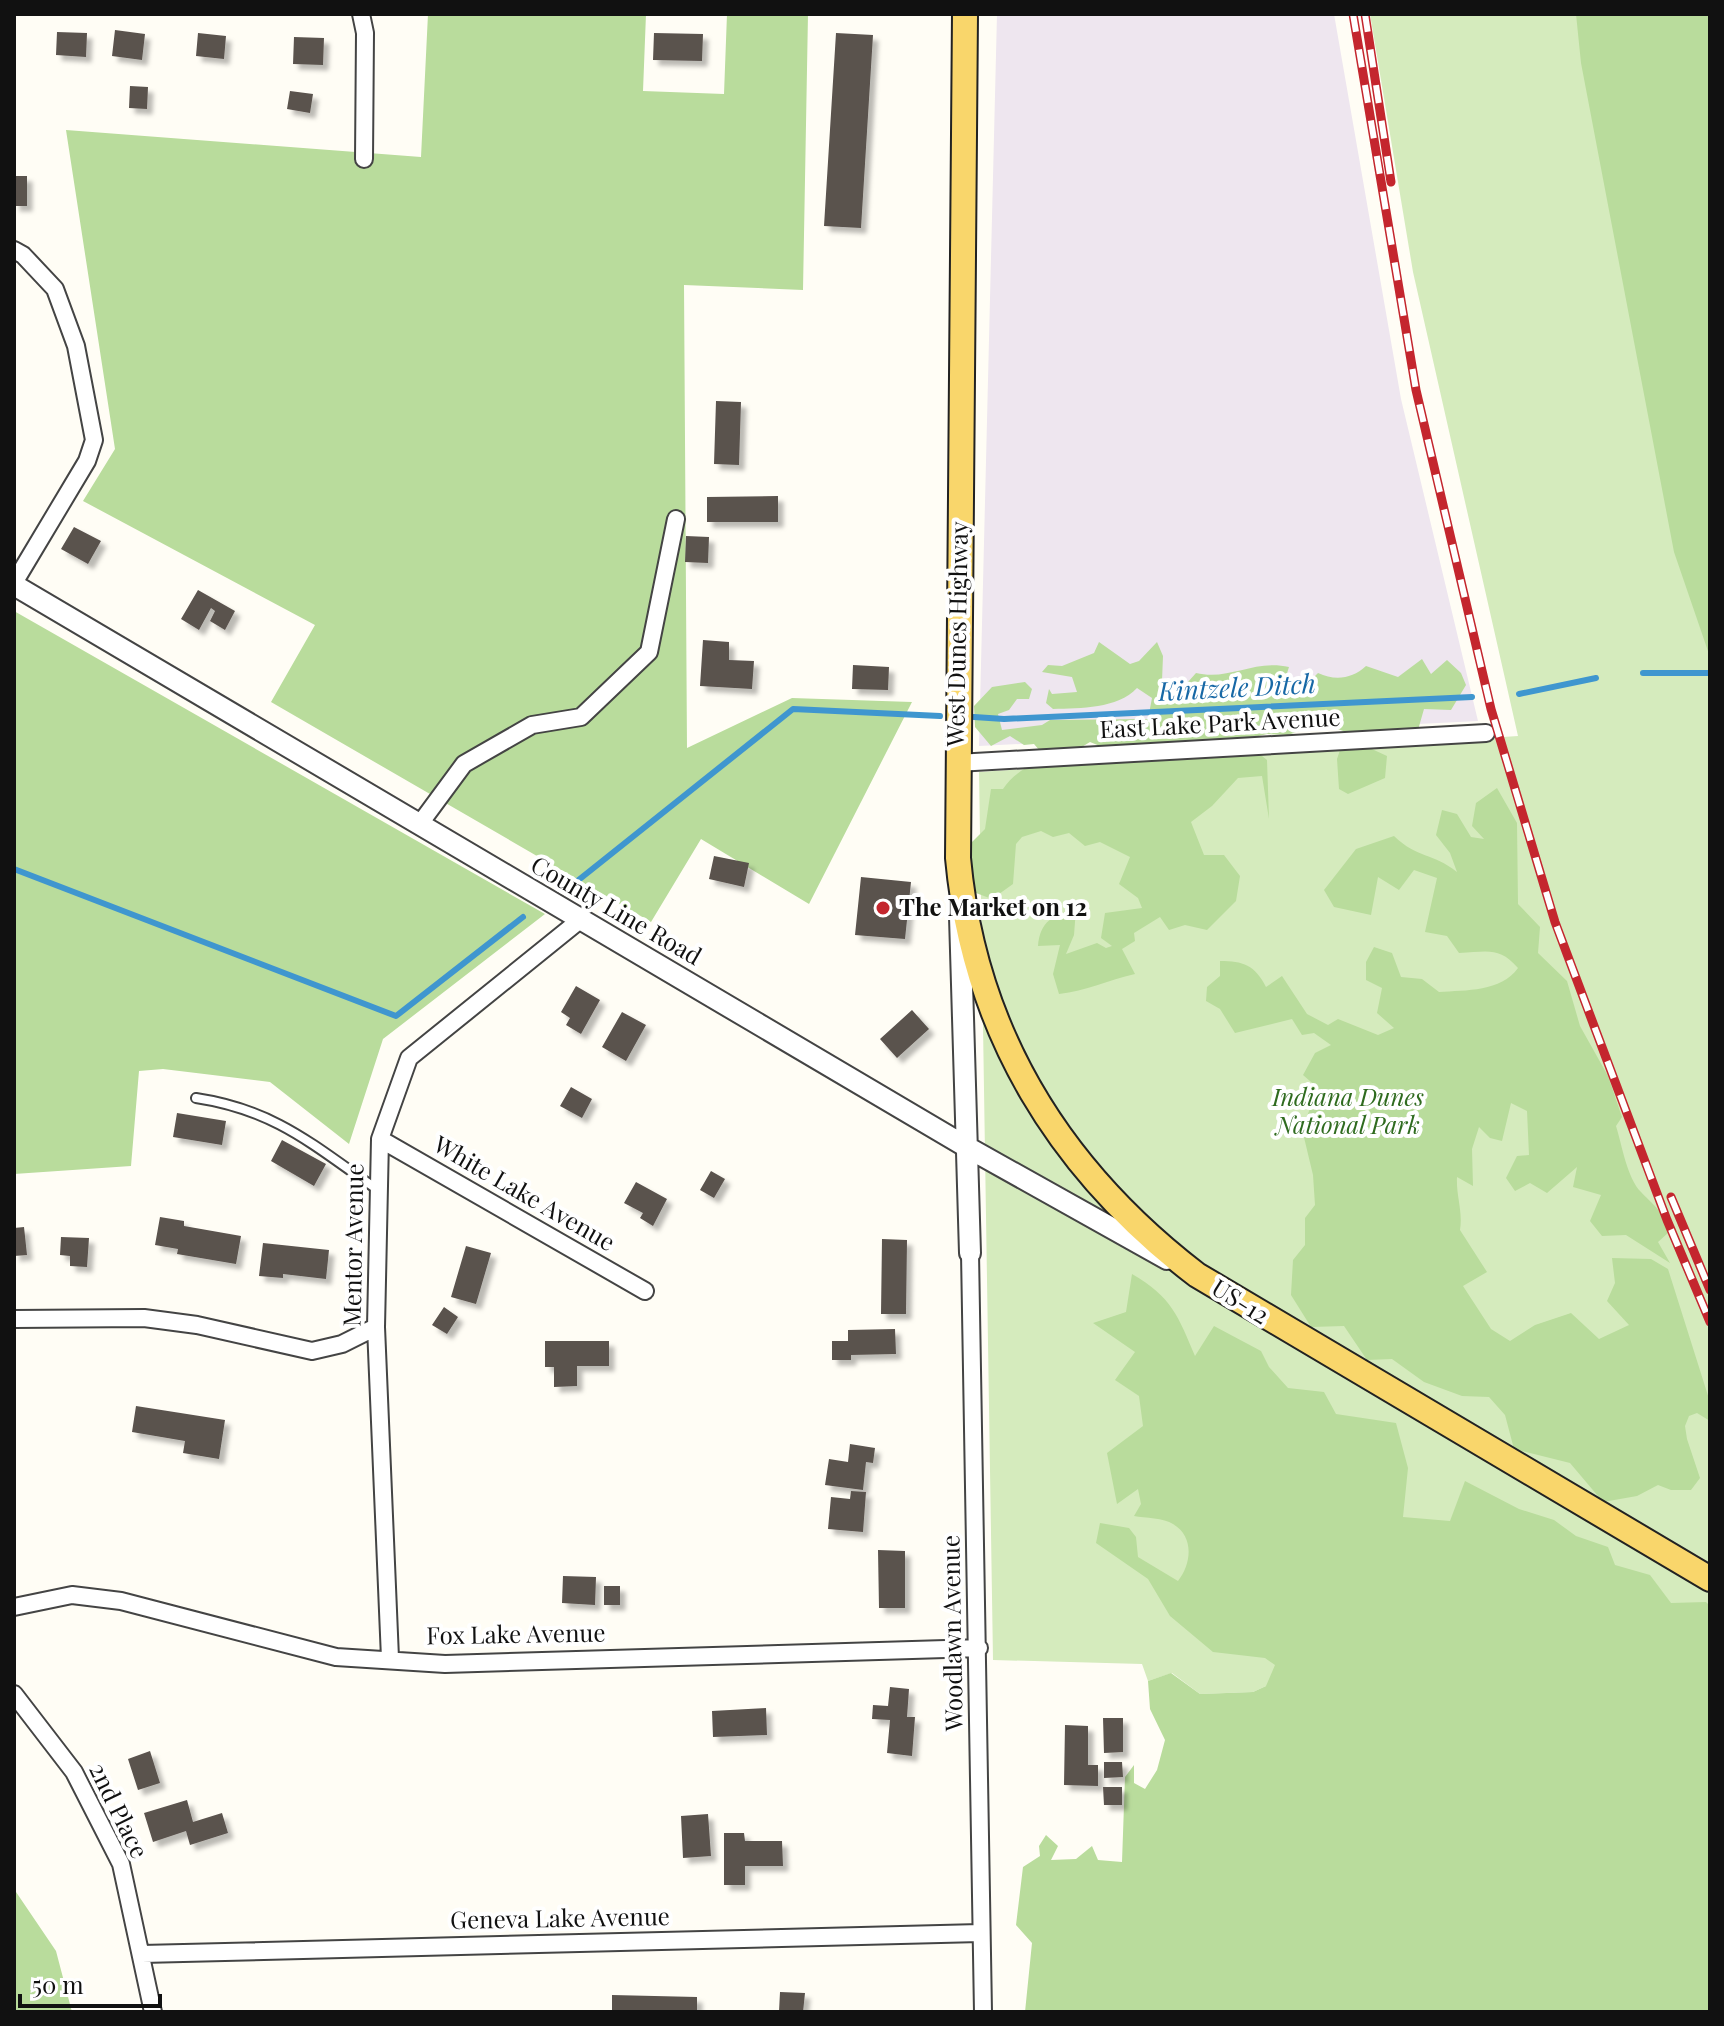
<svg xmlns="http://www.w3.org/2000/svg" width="1724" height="2026" font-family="'Playfair Display',serif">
<defs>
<filter id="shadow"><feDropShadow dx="5.5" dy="5.5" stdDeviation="2" flood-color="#0004"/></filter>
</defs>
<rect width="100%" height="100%" fill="#fffdf5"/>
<path fill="#eee6ef" d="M997,14H1334L1401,399L1478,721L979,746Z"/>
<path fill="#d5ebbd" d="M1370,14H1710V2012L1266,1686L1253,1692L1200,1694L1172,1673L1148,1681L1142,1664L993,1660L979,772L1518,736L1413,272Z"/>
<path fill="#b9dc9c" d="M428,14H646L643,91L724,94L727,14H808L803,290L684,285L687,748L792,698L912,702L809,904L701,839L651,922L271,702L315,625L83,501L115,449L66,130L421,157Z
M1576,14H1710V657L1674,552L1581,63Z
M14,611L545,914L383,1039L349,1144L270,1082L163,1069L139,1071L131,1166L14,1174Z
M1099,642L1130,664L1139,661L1157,642L1163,656L1162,681L1179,692L1196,673C1229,681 1254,659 1289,667L1280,695L1308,683L1318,673C1335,681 1352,679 1366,666L1398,677L1422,659L1431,674L1447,660L1461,673L1466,685L1451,710L1424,709L1418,730L1358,732L1361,744L1387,756L1385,778L1348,794L1339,789L1337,759L1346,732L1321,723L1288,735L1267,734L1242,740L1267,760L1269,819L1262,776L1238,778L1212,806L1191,822L1204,855H1224L1240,876L1236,901L1207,930L1185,925L1169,930L1160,917L1134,933L1135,941L1122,949L1135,974C1108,980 1086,991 1059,994L1053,974L1060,945L1038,946C1040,922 1053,914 1076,909L1074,935L1066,954L1097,943L1106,948L1112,946L1101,938L1105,913L1142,908L1138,898L1119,884L1130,857L1100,842L1085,846L1069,833L1053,837L1041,831L1022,837L1016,844L1013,884L992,899L976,893L970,879L972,842L985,829L991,789H1003C1025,756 1069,755 1105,748L1090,742L1080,748L1040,751L1034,744L1024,745L1010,736L991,746L975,727L974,706L992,687L1025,682L1032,689L1029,699H1017L1009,710L998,714L1002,730L1042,725L1050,720L1148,719L1152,698L1137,688C1117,709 1081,708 1053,709L1046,703L1049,689L1052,694L1077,692L1072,677L1042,672L1048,665L1062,666L1094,653Z
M1497,788L1517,823L1518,904L1540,927L1538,953L1567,981L1580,1026L1608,1076L1622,1117L1616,1126C1622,1145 1627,1178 1641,1192C1658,1210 1660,1207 1668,1233L1658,1242L1670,1263L1626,1235L1602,1236L1590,1221L1601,1195L1573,1187L1577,1167L1547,1193L1530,1183L1515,1191L1506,1178L1517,1156L1529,1155L1527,1111L1511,1103L1502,1141L1490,1138L1479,1127L1472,1149L1473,1186L1457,1177C1456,1196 1463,1211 1460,1230L1487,1272L1463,1286L1491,1329L1510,1341L1535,1325L1571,1313L1599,1339L1629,1325L1607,1301L1615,1283L1612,1258L1651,1259L1668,1269L1710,1402V1421L1697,1413L1689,1416L1685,1426L1687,1439L1700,1478L1691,1490H1671L1658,1485L1637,1496L1603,1502L1570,1463L1514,1449L1505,1415L1489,1397L1462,1396L1424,1382L1392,1359L1367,1360L1344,1326L1311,1327L1291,1295L1293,1260L1305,1245V1218L1315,1205L1313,1175L1302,1129L1318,1088L1303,1075L1315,1053L1331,1045L1314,1033L1302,1035L1292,1019L1235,1033L1220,1009L1206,1001L1207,987L1220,976V961C1243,961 1255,965 1266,987L1282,976L1307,1014L1328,1025L1338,1019L1378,1035L1394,1028L1377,1013L1382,988L1366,980V962L1374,947L1392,953L1401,977L1422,979L1439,992C1466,990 1501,992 1518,968C1499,946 1487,952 1459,953L1447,936L1425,932L1437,878L1414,870L1399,890L1378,877L1371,915L1334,907L1324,890L1356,849L1394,836C1418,859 1432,852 1457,872L1450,853L1436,835L1442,810L1457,814L1471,837L1484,839L1472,826L1476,803Z
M1132,1274C1172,1297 1178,1316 1195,1356L1214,1326L1261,1351L1269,1367L1288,1388L1324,1392L1336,1414L1396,1423L1408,1468L1403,1517L1450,1521L1465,1481L1519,1509L1554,1520L1576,1536L1608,1547L1615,1565L1650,1575L1671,1603L1706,1602L1710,1606V2012H1025L1032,1943L1016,1925L1023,1867L1040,1856L1039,1846L1046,1835L1058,1846L1051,1860L1076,1859L1092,1846L1098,1860L1122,1862L1125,1777L1134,1765V1783L1145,1789L1157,1770L1165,1740L1150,1709L1148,1681L1171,1673L1200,1694L1253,1692L1266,1686L1275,1665L1265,1658L1213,1652L1170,1616L1148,1579L1096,1543L1100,1523L1129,1528L1136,1537L1138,1557L1178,1581C1191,1565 1195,1537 1173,1524C1164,1518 1145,1518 1134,1516L1141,1504L1138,1489L1117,1504L1107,1453L1143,1426L1139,1396L1115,1380L1135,1352L1093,1323L1126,1312Z
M14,1889L56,1951L72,2012H14Z"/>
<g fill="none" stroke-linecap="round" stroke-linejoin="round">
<path stroke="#3f96cf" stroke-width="6" d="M1643,673H1710
M1519,694L1596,678
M974,717L1004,719L1472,697
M14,869L396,1016L523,917
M571,886L793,709L940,716"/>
</g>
<path fill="#5a524d" filter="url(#shadow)" d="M115,30L145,34L142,60L112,56Z
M57,32L87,33L86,57L56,55Z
M198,33L226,36L224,59L196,56Z
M654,33L703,34L702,61L653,60Z
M836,33L873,35L861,228L824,226Z
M294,37L324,38L323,65L293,64Z
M130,86L148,87L147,109L129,108Z
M290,91L313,94L310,113L287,109Z
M14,176H27V206H14Z
M716,401L741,402L739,465L714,464Z
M778,496V522H707V497Z
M74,527L101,541L88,564L61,549Z
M686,536L709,537L708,563L685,562Z
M198,590L235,611L225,630L210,621L215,611L211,608L199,630L181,619Z
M703,640L729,642V660L754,661L752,689L700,686Z
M853,665L889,667L888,690L852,689Z
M714,856L749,863L744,887L709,879Z
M861,877L911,882L905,939L855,935Z
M576,986L600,1000L581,1034L566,1025L570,1018L561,1012Z
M912,1010L929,1029L897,1058L880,1039Z
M622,1012L646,1025L626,1061L602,1047Z
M571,1087L592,1099L582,1118L560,1106Z
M177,1113L226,1121L222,1145L173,1137Z
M282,1140L326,1164L314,1186L271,1161Z
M711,1171L725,1179L714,1198L700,1190Z
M636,1182L667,1199L653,1226L640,1218L643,1213L624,1203Z
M160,1217L184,1221V1226L241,1236L236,1264L177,1254L178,1249L155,1245Z
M24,1227L27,1255L14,1256V1228Z
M61,1237L89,1238L87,1267L70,1266V1256L60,1255Z
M882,1239L907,1240L906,1314H881Z
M263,1243L329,1250L326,1279L283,1274V1278L259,1276Z
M466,1246L491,1253L476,1304L451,1297Z
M444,1307L458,1317L447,1334L432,1325Z
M895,1329L896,1354L851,1355V1360H832V1341H848V1330Z
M545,1341H609V1366H577V1386L554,1387V1367H545Z
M136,1406L225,1420L219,1459L183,1453L185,1441L132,1432Z
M850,1444L875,1448L873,1463L866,1462L863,1490L825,1485L829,1459L848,1462Z
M851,1491L866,1492L863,1532L828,1529L831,1497L850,1499Z
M878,1550L905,1551V1608H879Z
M563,1576L596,1577L595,1605L562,1603Z
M604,1586H620V1605H604Z
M890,1687L909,1689L907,1717H915L912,1756L887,1753L890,1720L872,1719L873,1705L888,1706Z
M766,1708L767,1735L713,1737L712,1711Z
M1103,1718H1123V1752L1104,1753Z
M1065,1725L1088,1726V1765H1098V1786L1064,1785Z
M150,1751L160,1783L138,1790L128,1759Z
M1104,1762H1122L1123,1777L1104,1778Z
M1103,1787H1122V1805H1104Z
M187,1800L193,1822L222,1813L228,1833L190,1845L186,1831L153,1842L144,1813Z
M708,1814L711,1856L683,1858L681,1816Z
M724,1833H744L745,1841H782L783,1866H745V1885H724Z
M780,1992L805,1993L803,2012H779Z
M612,1995L697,1997V2012H612Z"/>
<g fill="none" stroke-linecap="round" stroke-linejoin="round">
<defs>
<path id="service" d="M196,1098C276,1110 314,1146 378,1190"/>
<path id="minor" d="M361,14L365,33L364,159
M14,250L23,255L55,289L76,346L94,440L87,461L14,583
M957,763L1486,733
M419,825L464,764L532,725L581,717L649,652L676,519
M380,1139L645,1291
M970,1253L983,2012
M14,1319L144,1318L197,1325L312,1351L342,1344L376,1327
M14,1607L72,1595L121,1601L336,1657L445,1664L979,1648
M390,1658L376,1327L380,1139L409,1058L580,920
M14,1694L74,1772L121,1864L153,2012
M142,1954L980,1933"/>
<path id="tertiary" d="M14,585L965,1146L1167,1259
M960,917L970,1253"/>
<path id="primary" d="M965,14L958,858C974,1032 1060,1170 1197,1275L1710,1579"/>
</defs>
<use href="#service" stroke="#444" stroke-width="12"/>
<use href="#minor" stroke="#444" stroke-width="20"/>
<use href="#tertiary" stroke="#444" stroke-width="24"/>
<use href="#primary" stroke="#222" stroke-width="28"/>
<use href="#service" stroke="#fff" stroke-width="8"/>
<use href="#minor" stroke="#fff" stroke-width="16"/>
<use href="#tertiary" stroke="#fff" stroke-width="20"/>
<use href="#primary" stroke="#f9d66b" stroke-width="24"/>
<defs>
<path id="rail" d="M1353,14L1416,390L1491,709L1555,922L1667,1220L1710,1322
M1365,14L1391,182
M1671,1197L1710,1290"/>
</defs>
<use href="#rail" stroke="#c4262e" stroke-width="9"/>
<use href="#rail" stroke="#fff" stroke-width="6" stroke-dasharray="18" stroke-linecap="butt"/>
</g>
<circle fill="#c4262e" stroke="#fff" stroke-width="3" cx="883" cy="908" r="8"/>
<g text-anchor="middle" stroke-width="8" stroke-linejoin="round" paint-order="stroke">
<g font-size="24" fill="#111" stroke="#fff">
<text transform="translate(958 634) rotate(-89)" y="8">West Dunes Highway</text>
<text transform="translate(1220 724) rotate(-3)" y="8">East Lake Park Avenue</text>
<text transform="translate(616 911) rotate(30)" y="8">County Line Road</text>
<text transform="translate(524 1194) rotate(30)" y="8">White Lake Avenue</text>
<text transform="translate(354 1245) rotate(-89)" y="8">Mentor Avenue</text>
<text transform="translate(1240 1302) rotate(32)" y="8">US-12</text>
<text transform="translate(953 1633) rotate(-91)" y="8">Woodlawn Avenue</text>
<text transform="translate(516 1635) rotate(-1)" y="8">Fox Lake Avenue</text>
<text transform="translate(118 1811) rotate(64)" y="8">2nd Place</text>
<text transform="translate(560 1919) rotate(-1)" y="8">Geneva Lake Avenue</text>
</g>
<g font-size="24" font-weight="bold" fill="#111" stroke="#fff" text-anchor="start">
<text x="899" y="916">The Market on 12</text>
</g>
<g font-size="24" font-style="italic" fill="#2f6b1f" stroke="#fff">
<text x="1348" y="1106">Indiana Dunes<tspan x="1348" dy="28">National Park</tspan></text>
</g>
<g font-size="26" font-style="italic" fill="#1768a6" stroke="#fff">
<text transform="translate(1237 688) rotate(-3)" y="9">Kintzele Ditch</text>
</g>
</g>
<rect width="1724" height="2026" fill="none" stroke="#111111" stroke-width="32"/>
<path d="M20 1994v12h140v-12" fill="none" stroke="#111111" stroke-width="4"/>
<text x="32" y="1994" font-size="24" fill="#111111" stroke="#ffffff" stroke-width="6" paint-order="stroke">50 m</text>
</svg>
